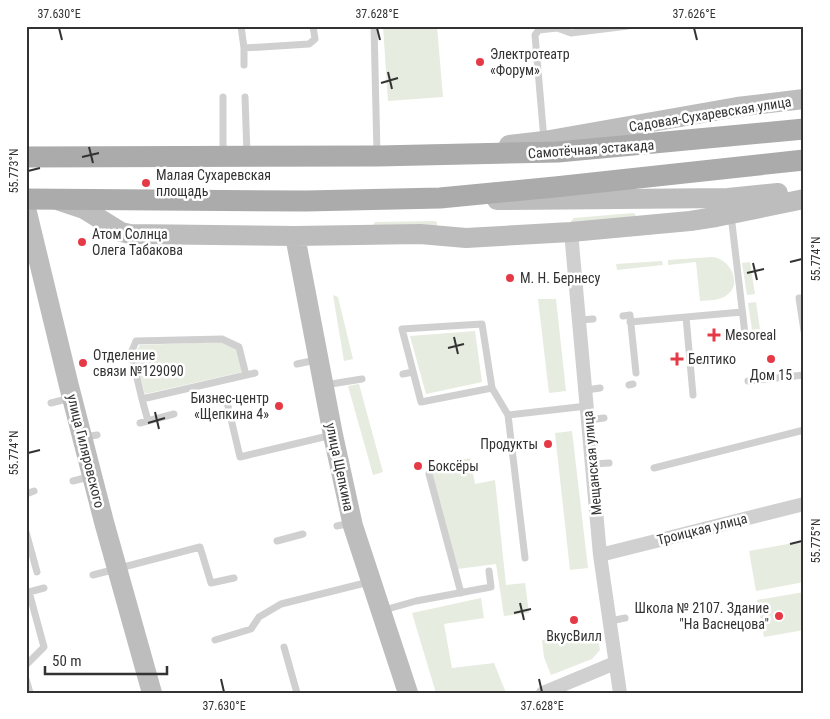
<svg xmlns="http://www.w3.org/2000/svg" width="830" height="719" font-family="'Roboto Condensed',sans-serif">
<rect width="100%" height="100%" fill="#fff"/>
<path fill="#e6ecdf" d="M383,26H437L443,97L388,101Z
M633,213L635,214L636,217L572,223L571,221L574,218Z
M434,221L437,222V226H373L375,222Z
M712,257C730,258 743,284 727,295C720,301 708,300 700,301L696,262L668,265V260Z
M662,261L663,265L617,270L616,264Z
M750,262L755,294L747,295L742,263Z
M333,295L338,297L353,359L344,361Z
M556,299L566,391L549,393L538,299Z
M756,302L760,329L752,330L748,303Z
M475,331L482,382L426,394L410,336Z
M221,342L237,349L242,372L145,394L134,355L140,345Z
M359,384L383,472L373,475L348,386Z
M572,431L588,568L570,570L555,433Z
M470,458L475,484L495,480L506,585L525,583L529,613L504,616L496,564L457,569L430,467Z
M804,541V582L756,591L749,551Z
M804,592V630L764,637L757,600Z
M481,598L484,618L444,624L452,668L494,663L506,693H436L412,613Z
M597,633L600,650L592,659L551,675L544,657L542,640Z"/>
<g fill="none" stroke-linecap="round" stroke-linejoin="round">
<path stroke="#d0d0d0" stroke-width="7" d="M241,26L244,48V65
M374,26L377,154
M542,26L535,35L544,140
M539,30L557,28L571,33L628,26
M244,48L309,44L315,39L313,26
M245,97L247,154
M223,154V97
M731,215L745,334
M804,298H799L804,331
M623,316L630,315L636,373
M686,317L693,395
M579,320L593,319
M630,322L742,312
M297,364L316,360
M403,374L413,372
M246,375L239,347L222,339L136,341L131,353L142,399L255,373
M748,381L804,375
M325,385L362,379
M629,385L633,384
M492,388L421,402L402,329L482,324L492,388L508,415
M586,390L600,388
M142,399L148,421
M227,402L240,457L332,435
M51,403L71,398
M589,420L604,418
M140,423L174,414
M85,437L97,435
M593,464L609,463
M654,468L804,430
M429,474L461,593
M73,481L92,476
M26,494L34,491
M337,526L350,523
M26,532L37,572
M277,541L303,534
M525,558L508,415L587,406
M93,575L200,547L211,583L234,578
M384,610L416,601L491,587L489,571
M610,621L625,618
M215,640L251,629L259,617L281,604L369,582
M284,647L297,693
M26,665L44,647L29,592L44,588
M26,679L30,693"/>
<path stroke="#d0d0d0" stroke-width="14" d="M571,232L600,555L620,693
M600,555L804,504
M543,693L615,663"/>
<path stroke="#bdbdbd" stroke-width="20" d="M509,145L544,141L737,107L804,99
M497,200L728,198L778,193
M60,201L84,209L121,232L130,234L295,236L420,234L466,238L571,232L690,221L716,217L804,199
M26,208L69,386L104,522L152,693
M295,236L333,435L353,526L408,693"/>
<path stroke="#ababab" stroke-width="21" d="M26,157L378,156L558,152L804,129
M26,199L306,201L440,198L555,187L804,160"/>
</g>
<path fill="none" stroke="#333" stroke-width="2" d="M59,28L62,40M377,28L380,40M694,28L697,40M388,72L392,89M381,83L398,78M89,147L93,163M82,157L99,153M28,171L40,168M790,262L802,259M753,263L757,280M747,273L764,269M454,337L458,354M448,348L464,344M155,412L159,429M148,423L165,418M28,453L40,450M790,544L802,541M520,603L524,620M514,613L531,609M221,679L224,692M539,679L542,692"/>
<g fill="#e63946" stroke="#fff" stroke-width="2">
<circle cx="480" cy="62" r="5"/>
<circle cx="146" cy="183" r="5"/>
<circle cx="82" cy="242" r="5"/>
<circle cx="510" cy="278" r="5"/>
<path d="M711.5 327.5h5v5h5v5h-5v5h-5v-5h-5v-5h5z"/>
<path d="M674.5 351.5h5v5h5v5h-5v5h-5v-5h-5v-5h5z"/>
<circle cx="771" cy="359" r="5"/>
<circle cx="83" cy="363" r="5"/>
<circle cx="279" cy="406" r="5"/>
<circle cx="548" cy="444" r="5"/>
<circle cx="418" cy="466" r="5"/>
<circle cx="779" cy="616" r="5"/>
<circle cx="574" cy="620" r="5"/>
</g>
<g text-anchor="middle" stroke-width="5" stroke-linejoin="round" paint-order="stroke">
<g font-size="14" fill="#333" stroke="#fff" text-anchor="start">
<text x="490" y="59">Электротеатр<tspan x="490" dy="16">«Форум»</tspan></text>
<text x="156" y="180">Малая Сухаревская<tspan x="156" dy="16">площадь</tspan></text>
<text x="92" y="239">Атом Солнца<tspan x="92" dy="16">Олега Табакова</tspan></text>
<text x="520" y="283">М. Н. Бернесу</text>
<text x="725" y="340">Mesoreal</text>
<text x="93" y="360">Отделение<tspan x="93" dy="16">связи №129090</tspan></text>
<text x="688" y="364">Белтико</text>
<text x="771" y="380" text-anchor="middle">Дом 15</text>
<text x="269" y="403" text-anchor="end">Бизнес-центр<tspan x="269" dy="16">«Щепкина 4»</tspan></text>
<text x="538" y="449" text-anchor="end">Продукты</text>
<text x="428" y="471">Боксёры</text>
<text x="769" y="613" text-anchor="end">Школа № 2107. Здание<tspan x="769" dy="16">"На Васнецова"</tspan></text>
<text x="574" y="641" text-anchor="middle">ВкусВилл</text>
</g>
<g font-size="14" fill="#333" stroke="#fff">
<text transform="translate(710 114) rotate(-9)" y="5">Садовая-Сухаревская улица</text>
<text transform="translate(591 149) rotate(-4)" y="5">Самотёчная эстакада</text>
<text transform="translate(86 451) rotate(76)" y="5">улица Гиляровского</text>
<text transform="translate(592 463) rotate(-95)" y="5">Мещанская улица</text>
<text transform="translate(340 467) rotate(78)" y="5">улица Щепкина</text>
<text transform="translate(702 529) rotate(-14)" y="5">Троицкая улица</text>
</g>
</g>
<rect width="830" height="719" fill="none" stroke="#ffffff" stroke-width="55"/>
<path d="M45 666v8h122v-8" fill="none" stroke="#333333" stroke-width="2.5"/>
<text x="52" y="666" font-size="15" fill="#333333" stroke="#ffffff" stroke-width="4" paint-order="stroke">50 m</text>
<rect x="28" y="28" width="774" height="664" fill="none" stroke="#333" stroke-width="2"/>
<g font-size="12" text-anchor="middle" fill="#333">
<text x="59" y="18">37.630°E</text>
<text x="377" y="18">37.628°E</text>
<text x="694" y="18">37.626°E</text>
<text transform="translate(14 171) rotate(-90)" y="4">55.773°N</text>
<text transform="translate(816 259) rotate(-90)" y="4">55.774°N</text>
<text transform="translate(14 453) rotate(-90)" y="4">55.774°N</text>
<text transform="translate(816 541) rotate(-90)" y="4">55.775°N</text>
<text x="224" y="710">37.630°E</text>
<text x="542" y="710">37.628°E</text>
</g>
</svg>
